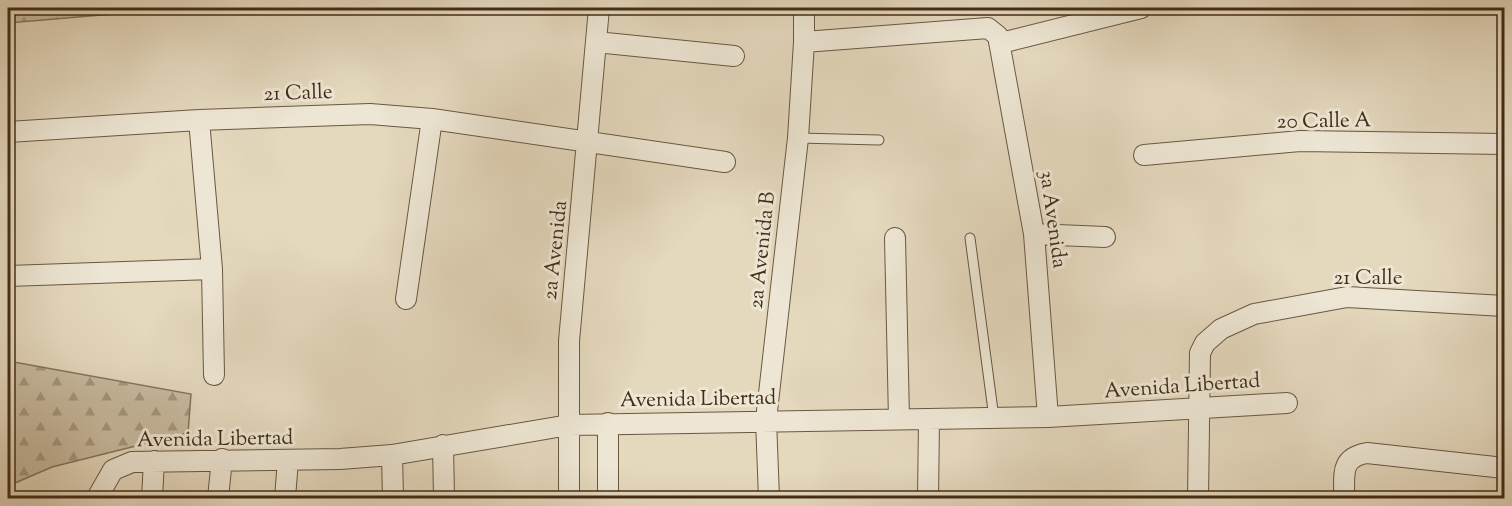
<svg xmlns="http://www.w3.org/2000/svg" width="1512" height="506" font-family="'Sorts Mill Goudy',serif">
<defs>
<pattern id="forest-firs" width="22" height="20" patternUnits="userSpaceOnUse" patternTransform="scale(1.5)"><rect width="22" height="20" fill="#c9bba1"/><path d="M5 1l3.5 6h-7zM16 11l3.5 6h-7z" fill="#a59882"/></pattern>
</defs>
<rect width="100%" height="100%" fill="#e4d8bd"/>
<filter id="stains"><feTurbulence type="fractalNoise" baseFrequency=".00333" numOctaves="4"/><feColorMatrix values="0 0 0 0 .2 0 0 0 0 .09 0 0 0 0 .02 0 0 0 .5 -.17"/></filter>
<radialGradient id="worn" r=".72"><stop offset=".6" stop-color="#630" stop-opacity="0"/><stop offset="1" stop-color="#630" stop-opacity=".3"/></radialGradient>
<path fill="url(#forest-firs)" stroke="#86745c" stroke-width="1.5" d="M8,8H184L8,23Z
M8,361L191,394L188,433L52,467L8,486Z"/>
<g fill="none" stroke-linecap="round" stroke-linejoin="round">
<defs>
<path id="lane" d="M798,138L879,140
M970,238L994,418"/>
<path id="street" d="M596,42L734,56
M804,42L988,28L998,36L1034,234L1048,417
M1001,43L1141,8
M199,120L212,269L214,375
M8,132L199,120L370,114L432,119L725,162
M1144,155L1300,141L1504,144
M1034,234L1105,237
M895,238L899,419
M8,276L212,269
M406,299L432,119
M608,423V498
M443,445L444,498
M392,455L393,498
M97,498L113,470L132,462L340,459L392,455L569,425L1048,417L1287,403
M152,498L154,461
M218,498L222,459
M285,498L288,460
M569,498V341L599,8
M769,498L766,420L798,138L804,42V8
M928,498L929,421
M1198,498L1200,353L1205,343L1221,329L1254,314L1347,297L1504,306
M1344,498C1345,475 1339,458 1367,453L1504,468"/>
</defs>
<use href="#lane" stroke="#6b5741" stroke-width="11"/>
<use href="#street" stroke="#6b5741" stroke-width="22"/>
<use href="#lane" stroke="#ede6d4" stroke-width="9"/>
<use href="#street" stroke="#ede6d4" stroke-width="20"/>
</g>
<g text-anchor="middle" stroke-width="6" stroke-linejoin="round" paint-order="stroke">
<g font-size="21" fill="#432c18" stroke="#ede6d4">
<text transform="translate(298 92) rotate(-2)" y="7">21 Calle</text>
<text transform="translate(1324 120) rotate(-1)" y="7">20 Calle A</text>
<text transform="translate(1054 219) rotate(82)" y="7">3a Avenida</text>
<text transform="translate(554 250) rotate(-84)" y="7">2a Avenida</text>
<text transform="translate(761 250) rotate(-84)" y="7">2a Avenida B</text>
<text x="1368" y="284">21 Calle</text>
<text transform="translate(1182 385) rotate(-4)" y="7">Avenida Libertad</text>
<text transform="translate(698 398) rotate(-1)" y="7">Avenida Libertad</text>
<text transform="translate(215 438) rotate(-1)" y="7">Avenida Libertad</text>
</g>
</g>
<rect width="1512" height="506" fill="none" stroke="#e4d8bd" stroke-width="30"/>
<rect x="9" y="9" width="1494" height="488" fill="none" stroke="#432c18" stroke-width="3"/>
<rect x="15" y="15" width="1482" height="476" fill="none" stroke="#432c18" stroke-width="1.5"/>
<rect width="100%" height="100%" filter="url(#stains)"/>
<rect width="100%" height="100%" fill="url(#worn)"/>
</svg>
